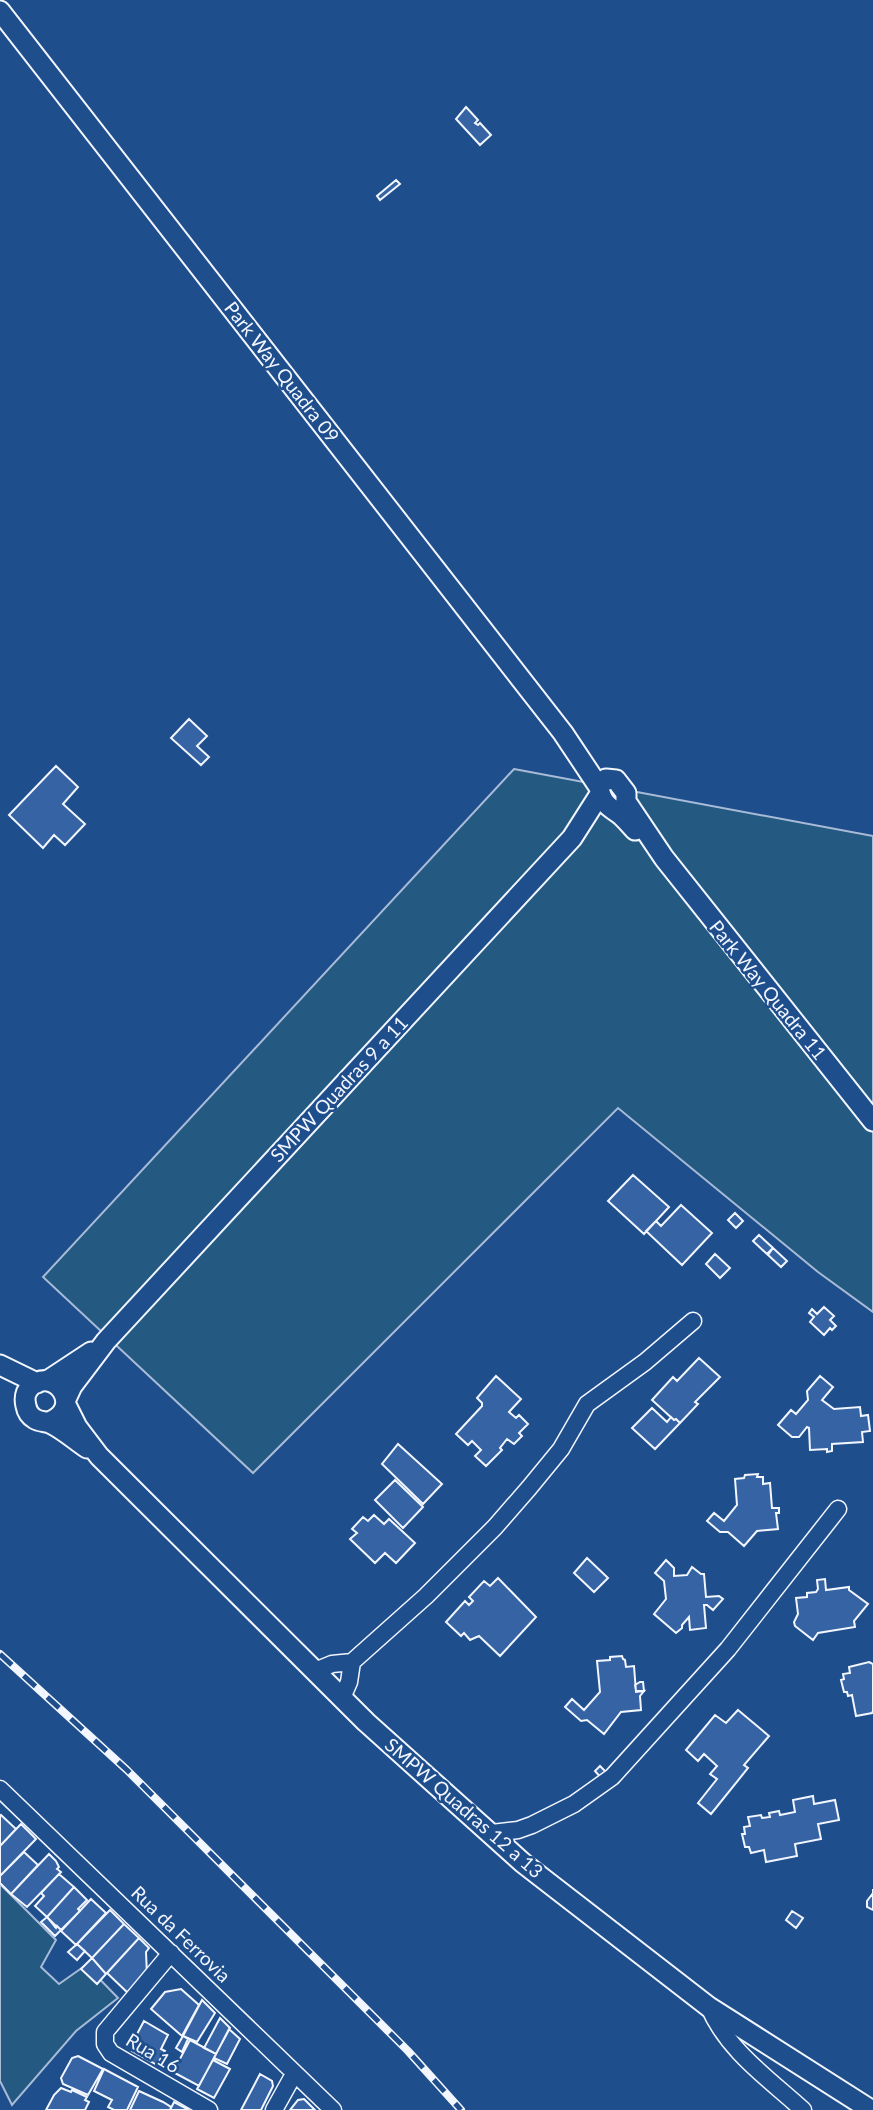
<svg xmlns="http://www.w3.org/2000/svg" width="873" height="2110" font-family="Lato,sans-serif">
<rect width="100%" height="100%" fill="#1f4e8c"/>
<path fill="#245a82" stroke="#a8bbd7" stroke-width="2" d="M514,769L873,836V1312L818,1272L618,1108L253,1473L43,1277Z
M0,1884L56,1940L41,1967L59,1984L86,1965L118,1998L76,2031L12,2105L0,2081Z"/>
<path fill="#3563a3" stroke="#f2f6ff" stroke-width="2" d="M466,107L478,120L475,123L478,125L480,123L491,135L480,145L456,119Z
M396,180L400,184L380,200L377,196Z
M189,719L207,736L197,746L209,757L201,765L171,738Z
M56,766L78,787L63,804L85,824L65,845L54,835L43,848L9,815Z
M633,1175L669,1207L644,1234L608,1201Z
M681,1205L712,1233L682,1265L646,1231L656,1221L661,1226Z
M735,1213L743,1221L736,1228L728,1220Z
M759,1235L773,1248L768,1255L753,1241Z
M773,1248L787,1261L781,1267L767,1254Z
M715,1254L730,1268L720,1278L706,1264Z
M824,1307L834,1316L830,1320L836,1326L832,1330L830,1328L824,1335L810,1322L814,1317L809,1313L812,1309L817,1314Z
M699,1358L720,1377L695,1402L698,1404L680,1423L676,1419L674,1420L652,1400L673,1377L677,1381Z
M496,1376L521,1399L509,1412L516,1418L519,1415L528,1424L519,1433L522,1436L514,1444L507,1439L500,1448L502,1450L486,1466L475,1456L481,1450L472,1441L468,1445L456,1434L482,1406V1403L477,1398Z
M820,1376L833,1387L822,1400L834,1409L860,1407L861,1416L868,1415L870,1431L862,1432L863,1442L832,1444V1451L827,1452V1449L810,1450L809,1428L807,1427L799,1437H792L778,1425L791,1410L796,1414L808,1400L807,1391Z
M652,1408L667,1422L671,1417L674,1420L676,1419L680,1423L655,1449L632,1428Z
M398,1444L442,1484L423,1504L382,1464Z
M758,1474L757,1477H763V1484L770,1483L772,1508H779V1513H776L778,1529L757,1531L744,1546L728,1532H720L707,1521L714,1513L724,1521L737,1505L735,1479L744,1478L745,1475Z
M395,1480L423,1507L403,1528L375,1500Z
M374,1515L384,1524L389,1519L415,1543L396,1563L385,1553L375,1563L350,1539L357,1533L352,1529L363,1517L368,1521Z
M587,1558L608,1578L594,1592L574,1573Z
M666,1560L674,1568V1576L687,1575L692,1567L701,1574H704L706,1597L719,1596L723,1599L713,1610L707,1605H704L706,1628L690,1630L689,1617L682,1625V1628L676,1633L654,1614L666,1599L664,1581L655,1573Z
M498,1578L536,1617L500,1656L479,1636L470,1640L464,1633L461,1636L446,1622L465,1601L469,1605L473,1601L469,1597L484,1581L490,1586Z
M825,1579L826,1590L849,1587V1590L868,1604L854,1621L855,1627L818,1633L813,1640L795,1626L794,1622L798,1614L796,1598L807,1597V1593L816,1592L818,1589L817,1580Z
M622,1656L623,1659L625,1660L626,1667L634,1666L636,1692L644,1691L640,1696L641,1710L621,1712L604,1734L587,1720L581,1721L565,1707L572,1699L584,1710L600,1692L597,1661L610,1660V1657Z
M869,1662L873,1664V1711L872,1713L856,1716L852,1695L848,1696L847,1692H844L841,1680L844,1679L843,1674L850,1673L849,1667Z
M640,1682H643L644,1691H636L635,1685Z
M738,1710L769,1736L744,1765L748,1768L711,1814L698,1803L717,1779L710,1774L717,1766L704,1754L698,1761L686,1750L715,1715L726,1723Z
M600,1766L607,1773L602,1779L595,1771Z
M813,1796L814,1804L835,1800L839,1820L818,1824L821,1839L795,1844L797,1856L766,1862L764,1850L751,1853L749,1847H745L742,1834H745L744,1827L750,1826L748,1817L761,1815L762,1818L770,1817L769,1813L779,1811L780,1815L795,1812L793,1800Z
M1,1815L16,1829L0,1846V1816Z
M21,1824L36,1839L0,1876V1846Z
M24,1852L38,1865L11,1894L0,1883V1876Z
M49,1854L56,1861L59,1867L57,1869L61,1872L27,1907L11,1894Z
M59,1874L74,1887L47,1917L35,1906L44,1896L41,1893Z
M74,1887L87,1900L78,1909L80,1911L61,1930L57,1926L56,1928L47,1917Z
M873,1889V1910L867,1907V1901L873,1893Z
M91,1899L106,1913L76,1945L61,1931Z
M110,1910L124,1924L92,1958L77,1944Z
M792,1911L803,1918L796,1928L786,1920Z
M47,1917L56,1926L54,1927L57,1926L61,1930L55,1936L41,1922Z
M124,1924L139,1938L106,1974L92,1958Z
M139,1938L149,1948L146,1952L147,1975L128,1993L107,1973Z
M77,1944L85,1951L77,1960L68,1952Z
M92,1958L106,1974L97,1984L81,1969Z
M181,1989L199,2005L182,2036L151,2009L165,1992Z
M202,2000L215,2013L197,2042L183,2036Z
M220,2018L230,2028L216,2054L204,2048Z
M144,2021L168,2035L161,2049L165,2051L157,2065L132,2051L139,2038L136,2036Z
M229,2029L240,2039L227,2064L214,2058Z
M183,2036L188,2039L182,2052L176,2048Z
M190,2040L216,2054L199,2086L173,2072Z
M78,2056L103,2069L88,2095L63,2084L61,2078L72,2058Z
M213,2060L230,2069L214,2098L197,2089Z
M104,2069L138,2087L127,2110H114L108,2107L112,2100L94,2091Z
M260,2074L272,2081L273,2086L261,2110H241Z
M61,2088L71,2092L72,2090L87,2097L85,2100L89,2102L85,2110H46L54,2095Z
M139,2091L163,2102L171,2107L170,2110H130Z
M304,2099L315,2110H290L298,2100Z
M174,2102L189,2110H170Z"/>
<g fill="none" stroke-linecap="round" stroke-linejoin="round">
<defs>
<path id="minor" d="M315,1671L332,1664L352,1662L426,1596L495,1527L529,1488L561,1449L587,1404L645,1362L693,1321
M342,1698L349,1682L352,1662
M0,1789L333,2110
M492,1833L518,1830L532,1825L574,1804L612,1777L728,1649L838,1509
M171,1953L105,2032V2044L111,2053L209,2110
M709,2007C727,2050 769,2079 803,2110
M274,2110L294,2074"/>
<path id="tertiary" d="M0,11L563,733L599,787
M627,803L664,858L873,1121
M618,813L626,807V793L616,780L606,779L599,787C601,801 607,806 618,813C624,817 630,825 635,830
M0,1365L37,1383
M47,1381L91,1352
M66,1399L72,1386L106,1341L572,838L600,794
M66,1405L77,1427L99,1456L366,1722L523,1863L709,2007L871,2110
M49,1422C85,1408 55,1366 31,1386C25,1392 24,1398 26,1406C27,1412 30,1416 35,1419C40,1422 45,1421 50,1423C63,1429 75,1440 87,1448"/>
</defs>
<use href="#minor" stroke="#f2f6ff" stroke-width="19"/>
<use href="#tertiary" stroke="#f2f6ff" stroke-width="23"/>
<use href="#minor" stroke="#1f4e8c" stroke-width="16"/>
<use href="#tertiary" stroke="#1f4e8c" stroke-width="19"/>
<defs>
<path id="rail" d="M0,1654L127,1770L408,2051L461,2110"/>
</defs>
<use href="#rail" stroke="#f2f6ff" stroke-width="8"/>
<use href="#rail" stroke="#1f4e8c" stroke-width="5" stroke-dasharray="16" stroke-linecap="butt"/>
</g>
<g text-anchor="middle" stroke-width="5" stroke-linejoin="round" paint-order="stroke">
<g font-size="19" fill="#f2f6ff" stroke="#1f4e8c">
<text transform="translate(282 372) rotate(52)" y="7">Park Way Quadra 09</text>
<text transform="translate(768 990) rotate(51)" y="7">Park Way Quadra 11</text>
<text transform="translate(339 1089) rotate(-47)" y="7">SMPW Quadras 9 a 11</text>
<text transform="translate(464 1808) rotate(41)" y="7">SMPW Quadras 12 a 13</text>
<text transform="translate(181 1934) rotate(44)" y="7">Rua da Ferrovia</text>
<text transform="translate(153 2053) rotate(31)" y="7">Rua 16</text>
</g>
</g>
</svg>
